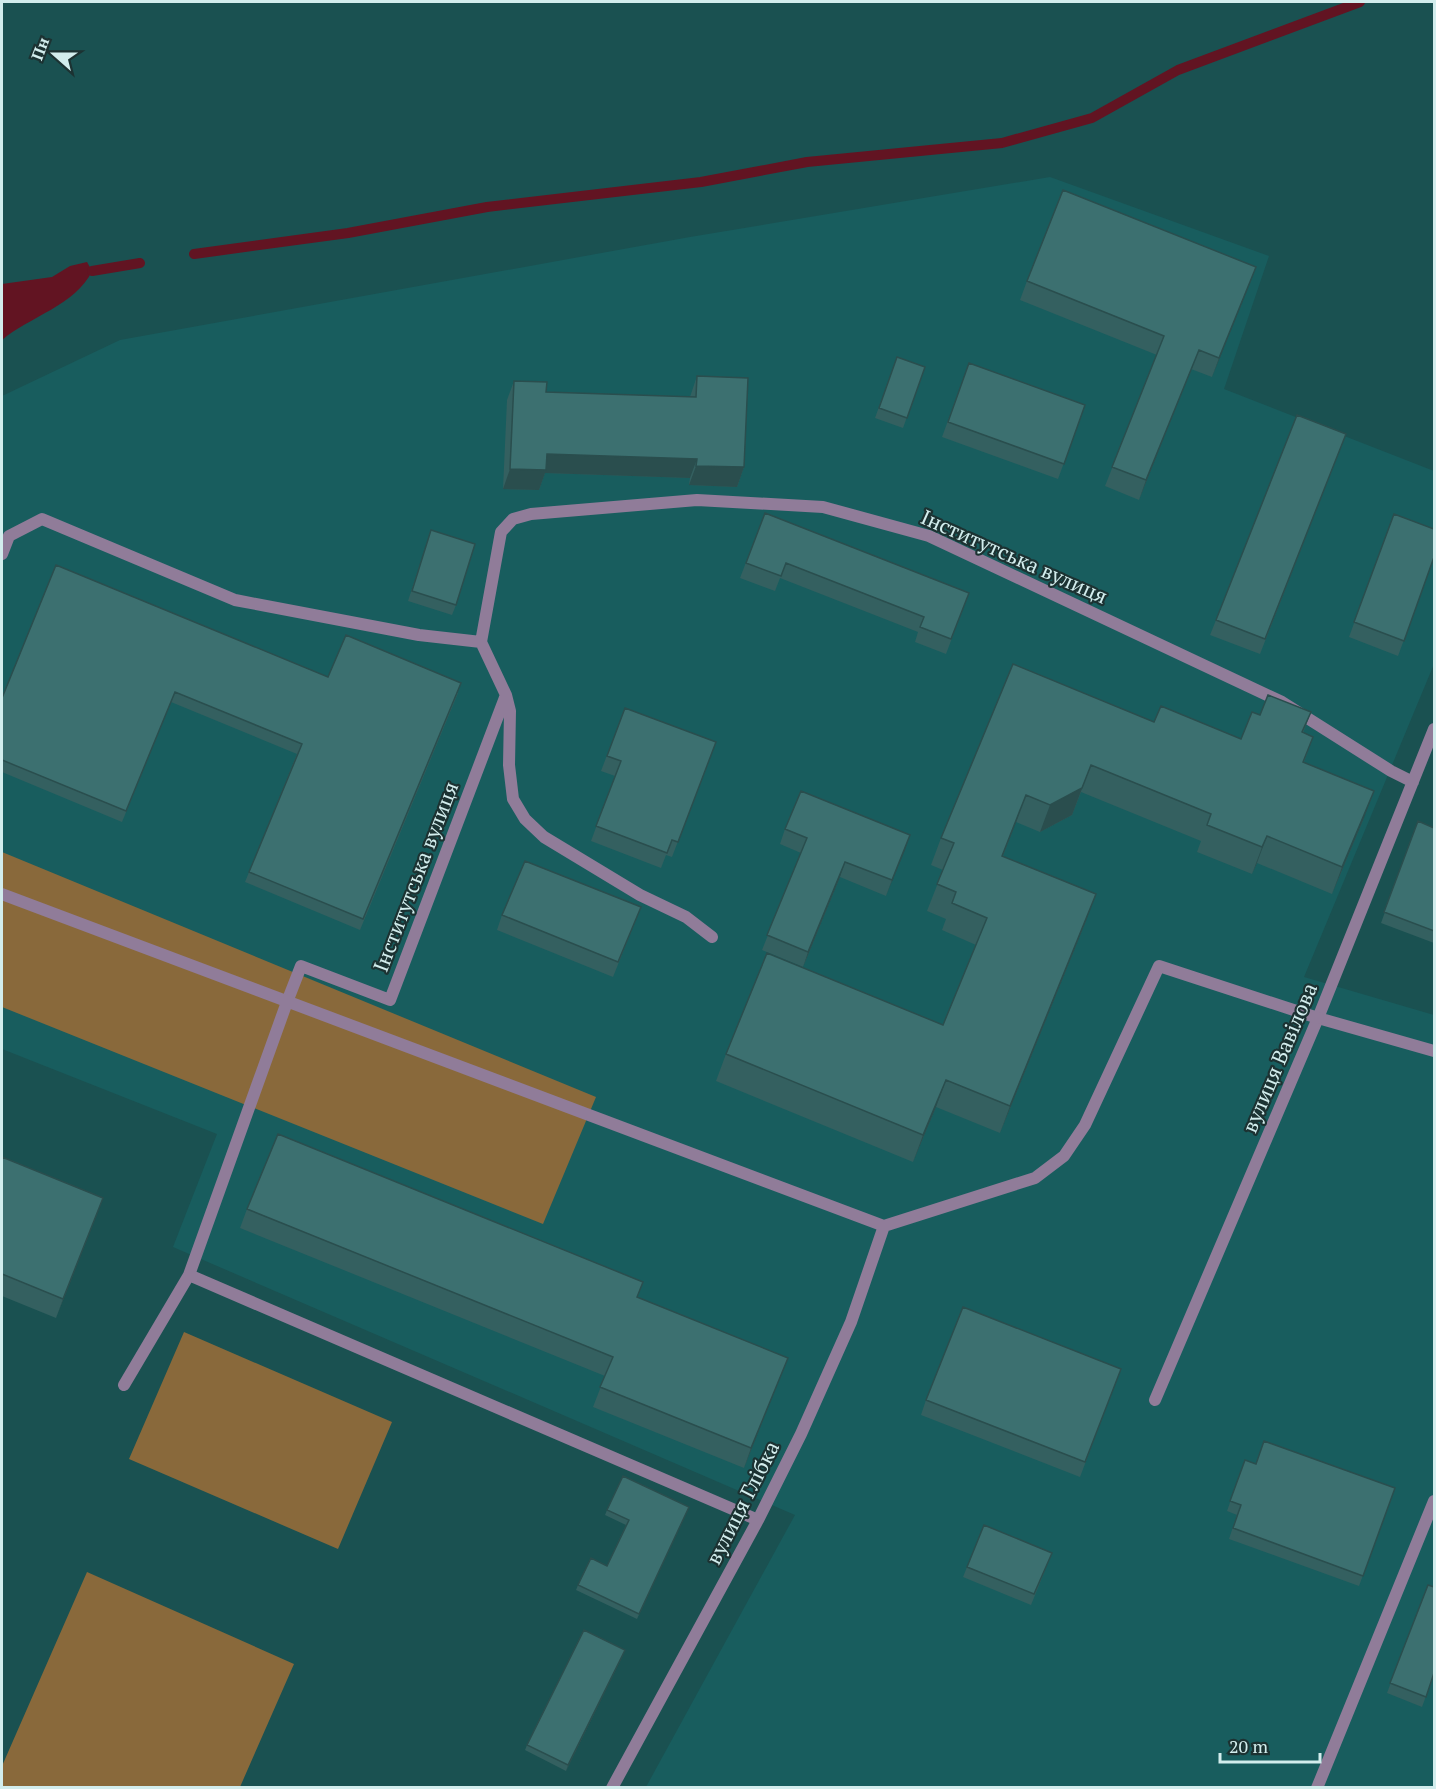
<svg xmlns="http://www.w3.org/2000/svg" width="1436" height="1789" font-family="'PT Serif',serif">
<rect width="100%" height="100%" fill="#1a5151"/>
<path fill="#185d5e" d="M1050,177L1269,256L1224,389L1434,471V664L1304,977L1434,1015V1787H646L795,1515L173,1247L217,1134L2,1049V396L120,340L690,237Z"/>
<path fill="#89693b" d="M2,852L596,1097L543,1224L2,1007Z
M184,1332L392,1422L338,1549L129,1459Z
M87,1572L294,1664L240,1787H2V1766Z"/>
<path fill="#621422" d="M87,262L92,271C76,305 29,317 2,340V284L52,277L70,266Z"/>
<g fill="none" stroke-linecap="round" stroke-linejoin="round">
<path stroke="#621422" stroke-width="10" d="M194,254L348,233L487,207L701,182L807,162L1002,143L1092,118L1178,70L1360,2
M92,271L140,263"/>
<path stroke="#907c99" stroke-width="12" d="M2,554L9,536L42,519L235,600L419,635L481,642
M712,937L686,917L640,895L544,837L525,819L513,799L509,765L510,711L506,695L481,642L501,532L513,519L531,514L697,500L823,507L929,536L1282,702L1391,771L1413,782
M287,1002L301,966L390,1000L506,695
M1318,1018L1434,1051
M1155,1400L1318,1018L1434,729
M1317,1788L1434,1501"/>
<path stroke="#907c99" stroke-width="12" d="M2,894L884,1226L1035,1178L1064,1156L1085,1125L1159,966L1318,1018
M287,1002L189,1275L758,1520
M124,1385L189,1275
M612,1788L758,1520L801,1434L851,1322L884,1226"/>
</g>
<path fill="#346060" d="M1256,267L1212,377L1191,369L1139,500L1105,486L1157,355L1020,300L1027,281Z
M897,357L925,367L903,428L875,418Z
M969,363L1085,405L1058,479L942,437Z
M697,376L744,467L737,487L689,485L690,478L545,473L539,490L503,489L507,400L514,381L546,392L690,397Z
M1346,434L1260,654L1210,635L1216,620Z
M765,513L969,593L946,654L915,642L918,632L780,578L775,591L740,578Z
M1394,514L1434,558L1398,656L1349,637Z
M431,530L456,605L452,615L408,601Z
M328,677L458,693L360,930L245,882L297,754L171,702L122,822L2,772V698Z
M625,708L716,742L672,857L666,855L661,868L591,841L615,776L601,771Z
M1311,712L1303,733L1313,737L1304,762L1364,818L1332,894L1257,863L1252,874L1197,852L1201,841L1081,792L1072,815L1040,832L1016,822L1003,856L1086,921L1000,1133L936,1107L913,1162L716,1081L726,1054L943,1025L976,945L942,930L946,919L927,911L943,870L931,865L941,838L1154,722L1241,739L1260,715Z
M1418,821L1434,828V943L1381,923Z
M785,829L910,835L886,896L840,877L803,967L762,950L801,853L780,844Z
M641,907L613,977L497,930L502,915Z
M2,1157L103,1198L56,1318L2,1296Z
M247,1209L638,1297L780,1377L744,1468L593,1407L605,1376L240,1228Z
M1121,1369L1080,1477L921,1415L926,1400Z
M1245,1460L1256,1464L1395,1488L1359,1586L1229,1539L1237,1515L1227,1511Z
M689,1507L637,1619L576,1590L578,1585L607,1566L626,1525L605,1515L607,1510Z
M1052,1553L1031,1605L963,1577L967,1567Z
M1428,1585L1434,1674L1422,1707L1387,1693Z
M623,1655L566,1771L525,1750L527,1745Z"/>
<path fill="#2a4e4e" d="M1256,267L1249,286L1212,377L1219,358Z
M1199,350L1191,369L1139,500L1146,480Z
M547,454L697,459L690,478L545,473L539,490L503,489L510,469Z
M696,466L744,467L737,487L689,485Z
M1091,765L1072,815L1040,832L1050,805Z
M1374,791L1364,818L1332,894L1342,867Z
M1026,795L1016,822L992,883L1002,856Z
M910,835L905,850L886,896L892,880Z
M1267,836L1257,863L1252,874L1262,847Z
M845,862L840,877L803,967L808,952Z
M1096,894L1086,921L1000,1133L1010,1106Z
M946,1080L936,1107L913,1162L923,1135Z
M103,1198L96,1217L56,1318L63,1299Z
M788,1358L780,1377L744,1468L751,1448Z
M625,1650L623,1655L566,1771L568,1765Z"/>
<path fill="#3c7070" stroke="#2a4e4e" stroke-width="1.5" d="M1063,190L1256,267L1219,358L1199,350L1146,480L1112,467L1164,336L1027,281Z
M897,357L925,367L907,418L879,408Z
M969,363L1085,405L1064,464L948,422Z
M697,376L748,378L744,467L696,466L697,459L547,454L546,470L510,469L514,381L547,382L546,392L696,397Z
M1297,415L1346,434L1265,639L1216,620Z
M765,513L969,593L951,639L920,627L924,617L786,563L781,576L746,563Z
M1394,514L1434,529V557L1404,641L1354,622Z
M431,530L475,544L456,605L412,591Z
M56,565L328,677L346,635L461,683L363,919L249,872L302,744L175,692L126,811L2,760V698Z
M1013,664L1154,722L1161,706L1241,739L1252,712L1260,715L1268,695L1311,712L1302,732L1313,737L1303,762L1374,791L1342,867L1267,836L1262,847L1207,825L1211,814L1091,765L1082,788L1050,805L1026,795L1002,856L1096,894L1010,1106L946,1080L923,1135L726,1054L767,953L943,1025L987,918L952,903L956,892L937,884L954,843L941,838Z
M625,708L716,742L678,842L672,840L667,853L596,826L621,761L607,756Z
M801,791L910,835L892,880L845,862L808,952L767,935L807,838L785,829Z
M1418,821L1434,828V931L1384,912Z
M525,861L641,907L618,962L502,915Z
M278,1134L643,1282L637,1297L788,1358L751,1448L600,1387L613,1357L247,1209Z
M2,1157L103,1198L63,1299L2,1274Z
M963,1307L1121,1369L1085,1462L926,1400Z
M1264,1441L1395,1488L1363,1576L1233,1528L1241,1505L1230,1501L1245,1460L1256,1464Z
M623,1476L689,1507L639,1614L578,1585L591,1558L607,1566L629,1520L607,1510Z
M984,1525L1052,1553L1034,1594L967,1567Z
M1428,1585L1434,1587V1673L1426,1697L1390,1683Z
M584,1630L625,1650L568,1765L527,1745Z"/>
<g text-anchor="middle" stroke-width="4.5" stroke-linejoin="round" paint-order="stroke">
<g font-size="21" fill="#d2eded" stroke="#1c3232">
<text transform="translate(1014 557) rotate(24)" y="7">Інститутська вулиця</text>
<text transform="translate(416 877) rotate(-69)" y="7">Інститутська вулиця</text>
<text transform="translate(1280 1058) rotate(-67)" y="7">вулиця Вавілова</text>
<text transform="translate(743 1503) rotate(-63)" y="7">вулиця Глібка</text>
</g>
</g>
<rect width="1436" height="1789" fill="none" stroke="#d2eded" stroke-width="6"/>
<g transform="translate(54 54) rotate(291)" stroke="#1c3232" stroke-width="4.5" paint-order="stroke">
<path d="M0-4.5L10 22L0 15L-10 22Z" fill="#d2eded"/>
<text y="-9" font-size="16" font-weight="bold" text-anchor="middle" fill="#d2eded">Пн</text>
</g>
<path d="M1220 1753v9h100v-9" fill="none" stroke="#d2eded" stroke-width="3"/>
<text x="1229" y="1753" font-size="18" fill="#d2eded" stroke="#1c3232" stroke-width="4.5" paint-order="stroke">20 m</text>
</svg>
